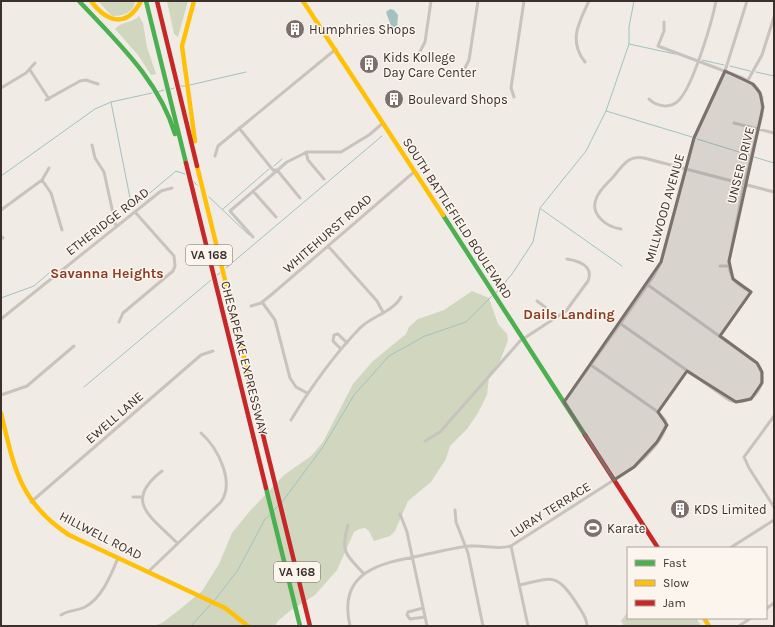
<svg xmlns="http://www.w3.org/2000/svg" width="775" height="627" font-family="Karla,sans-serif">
<rect width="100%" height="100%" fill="#f0ebe5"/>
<path fill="#d1d6bf" d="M98,1H135C134,13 123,16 112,16Z
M167,1H188L178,37L174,34Z
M139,16L143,23L147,47L156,74L151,75L138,55L115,29C121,21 132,24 139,16Z
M472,291L489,298L498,324L507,334L508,340L500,361L489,377L487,395L478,413L467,429L450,446L446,459L431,482L408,501L395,531L390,536L374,541L369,531L365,528L359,529L354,532L337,570L315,595L291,610L278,621L275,626H153L162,623L179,610L202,591L219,564L232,533L249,512L284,475L311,456L323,442L353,384L373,361L406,334L409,327L418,319L444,310Z
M628,611V618H696L701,626H624L621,621Z"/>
<path fill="#a1c2c1" d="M390,9L394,10L398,15L397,28L394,30L391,26L386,12Z"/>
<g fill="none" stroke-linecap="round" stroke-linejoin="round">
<path stroke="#a1c2c1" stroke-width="1" d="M629,44L675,54
M702,60L724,65
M730,66L750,71
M756,72L774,76
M190,85L246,72
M181,86H185
M171,89L174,88
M158,92L164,90
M111,102L132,208L176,171L185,174
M606,111L692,137
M697,139L749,155
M754,157L774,163
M274,166L282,159
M1,176L95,109L111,102L152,93
M194,182L197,185
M209,197L249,235
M223,209L269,169
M541,209L622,266
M226,268L382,136
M217,275L220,273
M496,293L512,274L533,242L540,208L586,151L606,111L629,44V27L634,1
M1,298L34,286L49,273
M84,387L211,280
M282,502L323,447L354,395L389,356L425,336L466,322L493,295
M273,511L278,506
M214,601L238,570L265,519L270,515
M191,626L212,603"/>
<path stroke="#c9c3be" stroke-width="3" d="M664,22V31L658,46L743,78L757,88L762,97V115L744,184L729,261C728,277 737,285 751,292L720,336
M416,59L425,42L431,1
M585,62C568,41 579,22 589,1
M30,70L49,99
M463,72L469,60L478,1
M748,80L762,55L774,17
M1,88L26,73L35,63
M514,97L511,88L524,1
M649,99C657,107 671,109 679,100C693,86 712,22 716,1
M46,100L80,81L86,80L98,84
M734,123L774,133
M239,128L273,170H277L300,198
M92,145L95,158L104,172L116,227
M306,152L308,160L324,179
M215,156L218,146L336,49
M42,180L51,193L62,230
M253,191L276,217
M1,210L42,180L49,168
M621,229C607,227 590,215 596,199C599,190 608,183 614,176C618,171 623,164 629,160C634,157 638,157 644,158L774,192
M1,236L3,238
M253,237L230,211L287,162L307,152H341L369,135L383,123
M328,246L377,301L383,312
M720,266H729
M537,301L545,307L553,319
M262,302L275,320L290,378L296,387L307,393
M251,306L261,303L271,295L414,172
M1,319L161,191L172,188
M119,322L123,313L173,271L175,266L174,256L135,212
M621,324L729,400C753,409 771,382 757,363L648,285
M341,349L333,341L334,335L338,334L347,343
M1,395L27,386L74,346
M564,402L630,310L653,277L661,262L694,138L725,71L747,1
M658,412L687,371
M774,416L744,457L749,468L774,507
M291,420C311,387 333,356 360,328C372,316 393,312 401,297
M425,441L440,432L520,341L566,311L588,281C594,266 579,261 567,259
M162,471C122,502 152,517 177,543
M133,497H142
M31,502L201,355L213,351
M455,510L456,522L468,553L483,626
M400,514L407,532L427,626
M348,525C340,553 346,554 364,574
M511,546L528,626
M730,548L774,520
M148,572L221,502C235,482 218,448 201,433
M520,585C553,577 557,573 577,604C581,611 587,617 587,626
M423,608L408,612L407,615L410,619L425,617
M766,609L774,603
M61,615C68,610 77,611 85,607C102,598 111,575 118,558
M350,626C337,571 381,563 423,555C439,552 455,547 471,546C485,545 498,550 511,546L634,467C644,459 670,434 665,420L658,412L591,365
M739,626L751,618"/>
<path stroke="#4caf50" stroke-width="4.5" d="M79,1C116,41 159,80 175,134
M146,1L186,163
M443,215L585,435
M266,488L300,626"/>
<path stroke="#ffc107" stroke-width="4.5" d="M91,1C107,23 127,28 141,1
M194,1L182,46L195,141
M303,1L443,215
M197,166L249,378
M1,413C14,467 19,502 69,535L225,608L248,626
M704,618L709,626"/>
<path stroke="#c62828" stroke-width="4.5" d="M157,1L197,166
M186,163L266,488
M249,378L310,626
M585,435L658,548"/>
</g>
<path fill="#7a716c" fill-opacity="0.2" stroke="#7a716c" stroke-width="3" stroke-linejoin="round" d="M725,71L753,84L760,93L763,107L729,261L733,279L751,292L720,336L757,363L762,372V383L751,399L736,402L687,371L658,412L667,425L657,442L634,467L614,480L564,402L661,262L694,138Z"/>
<defs>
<symbol id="building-disc" viewBox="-11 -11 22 22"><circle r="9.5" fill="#7a716c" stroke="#fbf5ee"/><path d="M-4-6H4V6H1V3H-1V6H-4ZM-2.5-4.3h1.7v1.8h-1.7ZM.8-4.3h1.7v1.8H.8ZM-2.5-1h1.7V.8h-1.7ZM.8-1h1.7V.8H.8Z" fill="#fff"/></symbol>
<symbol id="stadium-disc" viewBox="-11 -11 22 22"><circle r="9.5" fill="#7a716c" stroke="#fbf5ee"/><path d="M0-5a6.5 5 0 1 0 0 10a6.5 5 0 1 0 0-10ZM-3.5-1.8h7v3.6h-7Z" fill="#fff"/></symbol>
</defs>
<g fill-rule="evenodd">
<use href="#building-disc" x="284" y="18" width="22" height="22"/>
<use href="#building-disc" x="358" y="53" width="22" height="22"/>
<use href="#building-disc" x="383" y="88" width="22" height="22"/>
<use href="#building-disc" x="669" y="498" width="22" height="22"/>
<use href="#stadium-disc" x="582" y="517" width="22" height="22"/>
</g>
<g text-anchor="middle" stroke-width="3" stroke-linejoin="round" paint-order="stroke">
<g fill="#fbf5ee" stroke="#756b66" stroke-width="1">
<rect x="186" y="245" width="46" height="20" rx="3"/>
<rect x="274" y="562" width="46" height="20" rx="3"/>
</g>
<g font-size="12" font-weight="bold" fill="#3b302b">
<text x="209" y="259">VA 168</text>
<text x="297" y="576">VA 168</text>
</g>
<g font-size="13" fill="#3b302b" stroke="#fbf5ee" text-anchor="start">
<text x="309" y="34">Humphries Shops</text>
<text x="383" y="62">Kids Kollege<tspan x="383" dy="15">Day Care Center</tspan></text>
<text x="408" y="104">Boulevard Shops</text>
<text x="694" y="514">KDS Limited</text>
<text x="607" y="533">Karate</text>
</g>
<g font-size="13" fill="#3b302b" stroke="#fbf5ee">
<text transform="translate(740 165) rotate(-76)" y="5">UNSER DRIVE</text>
<text transform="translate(664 208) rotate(-74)" y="5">MILLWOOD AVENUE</text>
<text transform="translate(458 218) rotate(57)" y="5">SOUTH BATTLEFIELD BOULEVARD</text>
<text transform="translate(107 221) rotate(-38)" y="5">ETHERIDGE ROAD</text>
<text transform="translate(327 233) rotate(-41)" y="5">WHITEHURST ROAD</text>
<text transform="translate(245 358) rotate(76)" y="5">CHESAPEAKE EXPRESSWAY</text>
<text transform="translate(114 417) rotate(-41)" y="5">EWELL LANE</text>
<text transform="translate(550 509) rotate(-32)" y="5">LURAY TERRACE</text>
<text transform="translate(101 535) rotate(27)" y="5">HILLWELL ROAD</text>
</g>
<g font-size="14" font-weight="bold" fill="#8c3b22" stroke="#fbf5ee">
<text x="107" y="278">Savanna Heights</text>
<text x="569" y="319">Dails Landing</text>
</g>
</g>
<rect width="775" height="627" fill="none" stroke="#3b302b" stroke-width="4"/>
<rect x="627" y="547" width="140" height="72" fill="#fbf5ee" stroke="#aea6a0"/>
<rect x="635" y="560" width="20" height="6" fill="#4caf50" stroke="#aea6a0"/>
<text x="663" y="567" font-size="12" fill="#3b302b">Fast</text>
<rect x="635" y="580" width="20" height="6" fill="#ffc107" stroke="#aea6a0"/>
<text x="663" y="587" font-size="12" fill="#3b302b">Slow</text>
<rect x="635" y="600" width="20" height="6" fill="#c62828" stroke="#aea6a0"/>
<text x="663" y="607" font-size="12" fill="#3b302b">Jam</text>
</svg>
